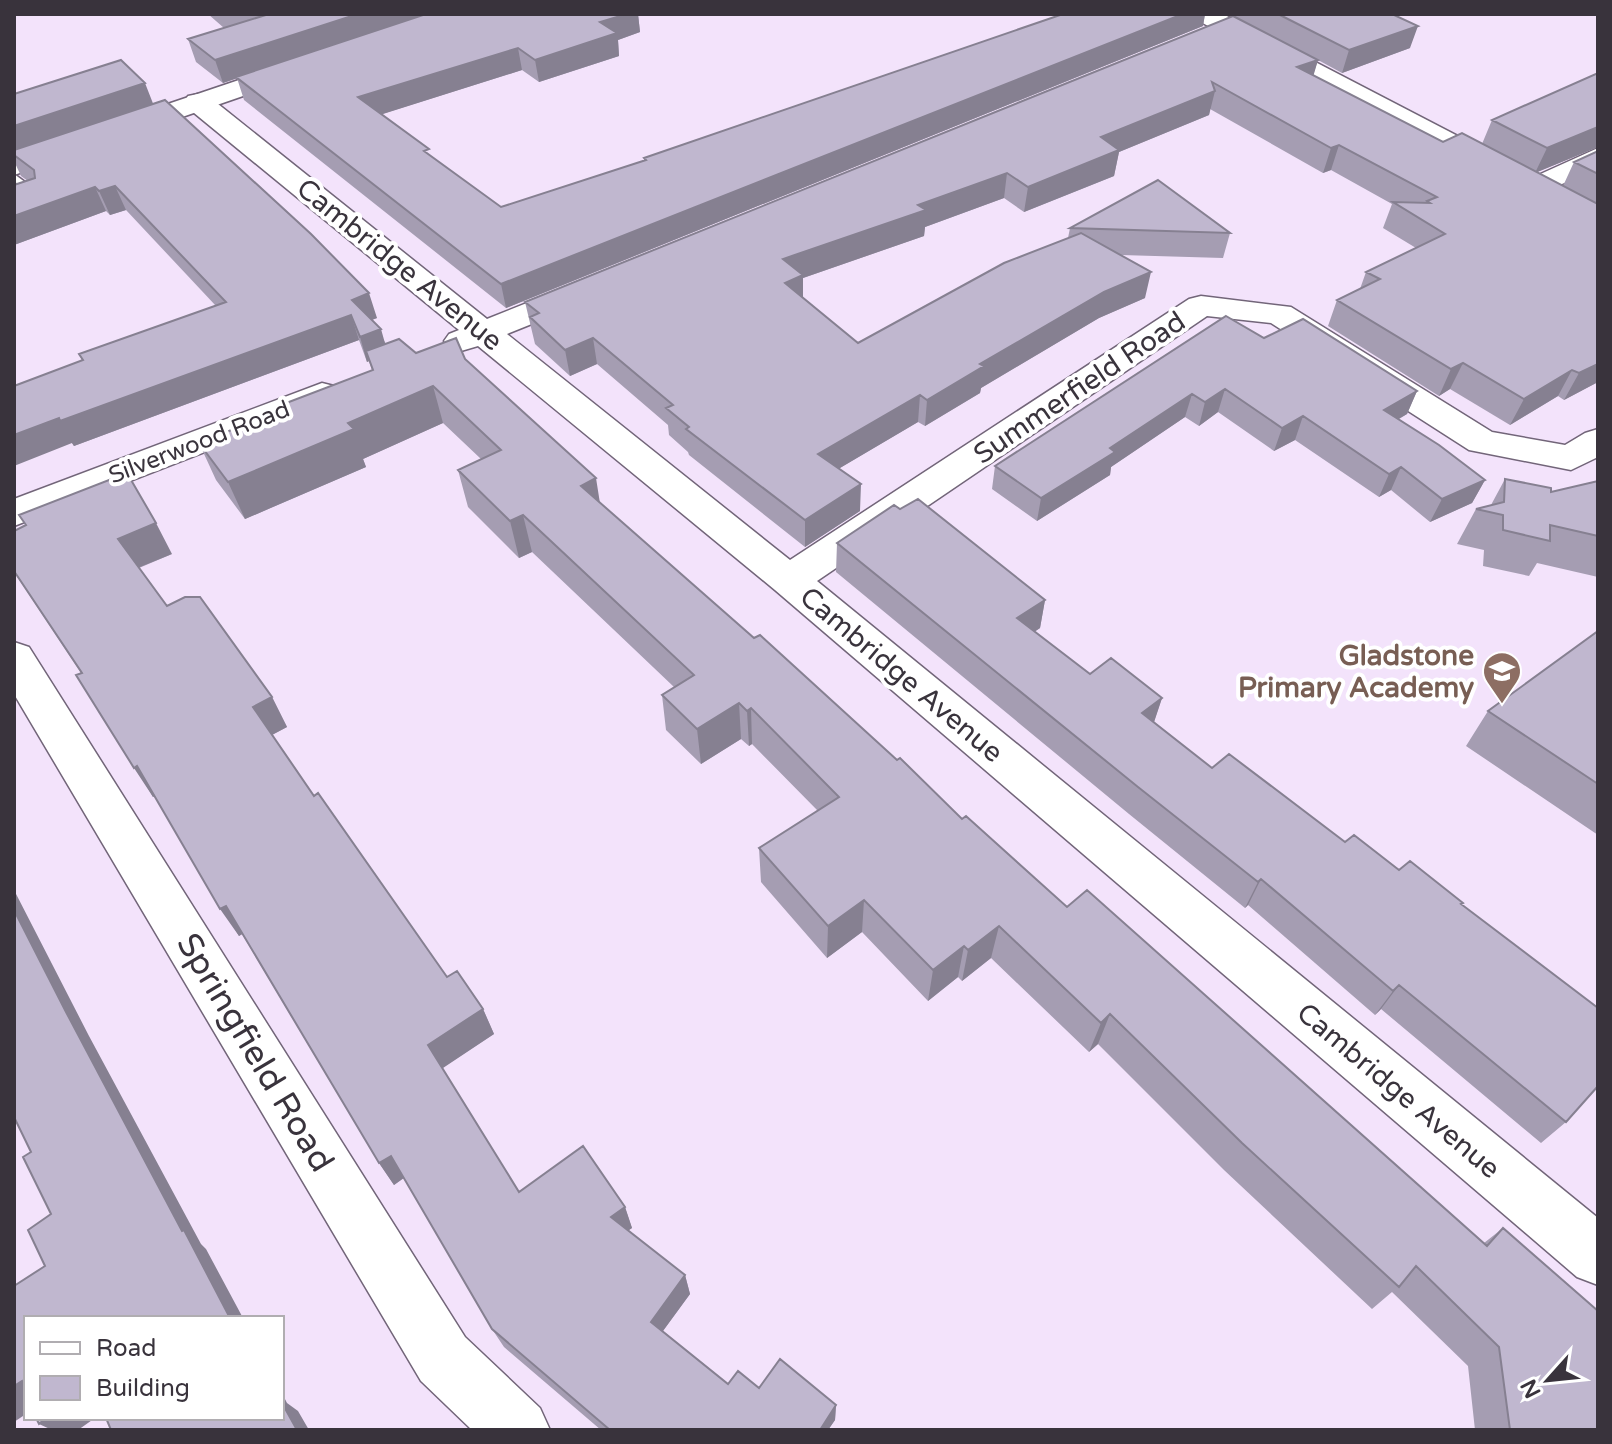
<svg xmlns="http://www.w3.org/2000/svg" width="1612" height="1444" font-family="'Varela Round',sans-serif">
<rect width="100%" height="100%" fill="#f3e3fb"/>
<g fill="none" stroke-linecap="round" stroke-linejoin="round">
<defs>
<path id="service" d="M14,174L44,196V202L14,212V203L29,198L14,185Z"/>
<path id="minor" d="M198,94L208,96L487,319L572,285L583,282L594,285L599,292L594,299L507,334L790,560L1189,299L1201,296L1291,307L1492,432L1565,445L1585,433L1598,429V457L1571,470L1469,450L1271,323L1207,316L817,581L1598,1218V1285L1577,1277L775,590L478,346L461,351L449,348L444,341L449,334L459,330L188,108L184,102L188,96Z
M1598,148V168L1535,196L1525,193L1520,187L1525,181Z
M322,383L334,386L340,394L334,402L14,526V499Z
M14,642L29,647L465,1337L540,1408L550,1430H472L421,1381L14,694Z"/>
<path id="tertiary" d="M1192,14H1223L1598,209V230L1587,227L1195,19Z
M295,61L304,63L308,69L304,75L14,175V156Z"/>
</defs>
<use href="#service" stroke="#726579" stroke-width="3"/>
<use href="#minor" stroke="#726579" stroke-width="3"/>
<use href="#tertiary" stroke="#726579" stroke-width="3"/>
<use href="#service" fill="#fff" fill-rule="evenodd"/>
<use href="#minor" fill="#fff" fill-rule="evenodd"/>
<use href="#tertiary" fill="#fff" fill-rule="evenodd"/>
</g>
<path fill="#a59db2" d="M208,14H638L640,32L618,40L619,56L539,82L522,70L382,114L431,156L501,207L644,161V158L1063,14H1205L1203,26L506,308L244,100L237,78L223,83L196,62L188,39L224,28Z
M1230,14H1392L1410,48L1342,73L1318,60L1313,75L1443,142L1482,144L1492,120L1598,73V147L1537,172L1563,186L1574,162L1598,151V382L1564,400L1558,396L1510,425L1450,389L1439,396L1328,326L1337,300L1360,289L1366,272L1416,248L1383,228L1392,204L1331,170L1323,173L1210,109L1209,115L1119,152L1114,176L1024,212L1004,198L925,227L924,236L803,278V298L858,343L1068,238L1070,228L1230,233L1223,258L1121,255L1145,298L1099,318L981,388L980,393L925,426L918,422L838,469L860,511L805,547L689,455L688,452L669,435L668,425L597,364L570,376L535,344L525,302L1233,16Z
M14,94L154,104L377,318L372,320L386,344L416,353L465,359L599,502L754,638L897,760L962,819L1067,907L1484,1243L1503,1228L1598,1430H1475L1468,1366L1392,1292L1372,1309L1224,1170L1098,1044L1089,1052L991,958L962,981L958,977L928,1001L862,932L827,958L761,882L759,848L818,811L752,744L749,746L741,739L701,764L666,730L662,695L674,687L532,552L519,558L468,507L458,470L481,459L443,423L363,459L366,467L245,519L216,480L199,443L283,409L281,405L372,370L369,361L367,362L359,340L74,446L72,443L83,361L79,354L216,306L126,210L110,215L106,211L14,245V178L17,184L28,181L21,176L14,161Z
M1264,338L1417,391L1407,414L1399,419L1485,480L1472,503L1430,522L1391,490L1379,497L1295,440L1274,451L1218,412L1199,426L1185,417L1111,467L1110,475L1037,521L992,489L995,466Z
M1505,479L1551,492L1598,481V577L1537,563L1529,576L1483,566L1484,550L1457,544L1476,509L1491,505Z
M837,543L1045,600L1040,628L1034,632L1090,674L1162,698L1154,722L1212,768L1461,905L1566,1122L1541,1143L1381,1009L1375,1015L1248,905L1245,908L1129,814L836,572Z
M172,554L139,568L167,606L272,697L287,727L272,735L314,796L447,977L483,1009L494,1034L442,1068L519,1192L625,1207L632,1228L628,1230L685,1275L690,1294L663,1331L728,1384L759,1388L836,1405L835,1420L828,1430H601L504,1347L492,1329L404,1178L394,1185L379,1163L242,934L239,936L155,796L153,797L81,673L14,572Z
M1598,631V835L1466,746L1488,711Z"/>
<path fill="#868091" d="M358,14H430L223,83L215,60Z
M627,14H638L640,32L618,40L619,56L539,82L535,60L600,22Z
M1183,14H1205L1203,26L506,308L501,284Z
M1418,26L1410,48L1342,73L1349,50Z
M518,48L522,70L364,120L358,97Z
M1318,60L1311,84L1297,67Z
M145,83L154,106L14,153V126Z
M1215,91L1209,115L1119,152L1114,176L1024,212L1028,187L1101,137Z
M1598,127V147L1535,173L1547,148Z
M1339,145L1331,170L1323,173L1331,148Z
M1007,173L1004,198L925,227L924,236L803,278V302L785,309L783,259L918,205Z
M115,186L126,210L110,215L99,191Z
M95,187L106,211L14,245V216Z
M1151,272L1145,298L1099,318L981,388L980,393L925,426L927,400L980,364L1104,292Z
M369,293L377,318L360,324L352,300Z
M351,315L359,340L74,446L72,443L14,466V435L59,418Z
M381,329L388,354L366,351L369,361L367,362L360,337Z
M593,338L597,364L570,376L565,350Z
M1463,363L1450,389L1439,396L1451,369Z
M1598,364V382L1564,400L1579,373Z
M1572,370L1558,396L1510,425L1524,399Z
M433,386L443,423L363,459L366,467L245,519L228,482L348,423Z
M1225,389L1218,412L1199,426L1205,402Z
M1417,391L1407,414L1374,433L1384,410Z
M1192,394L1185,417L1111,467L1110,475L1037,521L1041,498L1110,448Z
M920,395L918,422L818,481V454Z
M1303,416L1295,440L1274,451L1282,428Z
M1401,467L1391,490L1379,497L1389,474Z
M596,478L602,516L581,486Z
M1485,480L1472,503L1430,522L1442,499Z
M861,484L860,511L805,547V520Z
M523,515L532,552L519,558L510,521Z
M156,523L172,554L135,569L118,539Z
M1045,600L1040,628L1012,647L1017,618Z
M272,697L287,727L268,737L253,707Z
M1162,698L1153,725L1142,713Z
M739,703L741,739L701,764L697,729Z
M751,708L752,744L749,746L747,711Z
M137,766L156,795L153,797L134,768Z
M1261,879L1248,905L1245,908L1258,882Z
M14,890L89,1036L201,1244L206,1249L243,1318H230L182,1231L66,1012L14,910Z
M864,900L862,932L827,958L828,926Z
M226,906L244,933L239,936L220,909Z
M999,926L991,958L962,981L968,950Z
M964,946L958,977L928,1001L933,970Z
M1399,985L1381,1009L1375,1015L1393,991Z
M483,1009L494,1034L440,1070L428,1045Z
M1110,1014L1098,1044L1089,1052L1101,1023Z
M391,1156L405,1177L394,1185L379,1163Z
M625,1207L632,1228L618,1238L611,1217Z
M685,1275L690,1294L657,1339L651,1322Z
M22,1381L26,1383V1414L14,1422V1386Z
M282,1393L287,1403L298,1411L309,1430H297L282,1406Z
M836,1405L835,1420L828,1430H820Z
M46,1418H95L78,1430H52L39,1424Z"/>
<path fill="#c0b7cf" stroke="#868091" stroke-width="2" d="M269,14H358L215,60L188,39Z
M426,14H627L600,22L617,33L535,60L518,48L358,97L429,149L424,151L501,207L646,160L644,158L1063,14H1183L501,284L236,77Z
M1278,14H1392L1418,26L1349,50Z
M1233,16L1318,60L1297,67L1443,142L1462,133L1598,204V364L1579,373L1572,370L1524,399L1463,363L1451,369L1337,300L1380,279L1366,272L1445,234L1393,202L1430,203L1427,201L1437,197L1339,145L1331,148L1212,82L1215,91L1101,137L1119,150L1028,187L1007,173L918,205L926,210L783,259L803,275L785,283L858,343L1004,263L1081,233L1151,272L1104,292L980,364L984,366L927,400L920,395L818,454L861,484L805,520L686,429L689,427L666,408L673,405L593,338L565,350L530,317L539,313L525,302Z
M121,60L145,83L14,126V94Z
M1598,73V127L1547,148L1492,120Z
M165,100L311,234L369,293L352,300L381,329L360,337L351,315L60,421L59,418L14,435V386L83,360L79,354L226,302L115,186L99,191L95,187L14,216V185L35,178L34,170L14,155V150Z
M1598,151V174L1574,162Z
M1158,180L1230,233L1070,228Z
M1226,316L1264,338L1303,319L1417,391L1384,410L1439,445L1485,480L1442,499L1401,467L1389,474L1303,416L1282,428L1225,389L1205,402L1192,394L1110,448L1115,452L1041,498L995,466Z
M456,338L465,359L596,478L581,486L754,638L760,635L897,760L900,758L962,819L966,816L1067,907L1087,890L1487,1246L1503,1228L1598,1311V1430H1510L1499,1347L1416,1266L1399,1287L1242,1143L1110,1014L1101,1023L999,926L968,950L964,946L933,970L864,900L828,926L759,848L839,797L751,708L747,711L739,703L697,729L662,695L694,675L523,515L510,521L458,470L501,450L433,386L348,423L354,429L228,482L199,443L284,409L281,405L373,370L366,351L399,339L416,353Z
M127,473L156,523L118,539L167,606L185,597H200L272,697L253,707L314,796L318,793L447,977L457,971L483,1009L428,1045L519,1192L583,1146L625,1207L611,1217L685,1275L651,1322L728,1384L738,1371L759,1388L780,1359L836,1405L820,1430H610L492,1329L391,1156L379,1163L226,906L220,909L137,766L134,768L76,675L82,673L14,571V531L26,525L19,515Z
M1505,479L1551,488V492L1598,481V536L1550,525V541L1503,530V515L1476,509L1504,502Z
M918,499L1045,600L1017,618L1090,674L1111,658L1162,698L1142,713L1212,768L1229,754L1345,842L1354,835L1399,870L1410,861L1463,903L1461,904L1598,1008V1086L1566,1122L1399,985L1393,991L1261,879L1258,882L1138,787L837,543L894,505L900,509Z
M1598,631V784L1488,711Z
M14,910L66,1012L182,1231L184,1230L230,1318H26V1392L22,1381L14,1386V1286L45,1266L28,1230L51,1214L23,1157L31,1152L14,1117Z
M282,1403L297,1430H111L106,1418H282Z
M36,1418H46L39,1424Z"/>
<defs>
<symbol id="school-pin" viewBox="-11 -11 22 30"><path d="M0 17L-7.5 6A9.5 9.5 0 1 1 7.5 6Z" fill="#8d6e63" stroke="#fff"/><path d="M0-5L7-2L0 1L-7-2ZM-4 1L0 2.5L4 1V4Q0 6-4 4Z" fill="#fff"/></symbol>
</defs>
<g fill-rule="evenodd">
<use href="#school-pin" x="1480" y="649" width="44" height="60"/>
</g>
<g text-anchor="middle" stroke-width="8" stroke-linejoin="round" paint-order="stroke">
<g font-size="24" fill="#39333c" stroke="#fff">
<text transform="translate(199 442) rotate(-21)" y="8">Silverwood Road</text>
</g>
<g font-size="28" fill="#39333c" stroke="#fff">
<text transform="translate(400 264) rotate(39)" y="10">Cambridge Avenue</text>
<text transform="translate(1079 387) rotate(-34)" y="10">Summerfield Road</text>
<text transform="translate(902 674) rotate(40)" y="10">Cambridge Avenue</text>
<text transform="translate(1399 1090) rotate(40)" y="10">Cambridge Avenue</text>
</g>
<g font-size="28" font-weight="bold" fill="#785e54" stroke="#fff" text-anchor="end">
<text x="1474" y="665">Gladstone<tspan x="1474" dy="32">Primary Academy</tspan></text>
</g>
<g font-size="34" fill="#39333c" stroke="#fff">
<text transform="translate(256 1052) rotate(59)" y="12">Springfield Road</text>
</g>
</g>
<rect width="1612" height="1444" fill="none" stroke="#39333c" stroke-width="32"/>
<rect x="24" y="1316" width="260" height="104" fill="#ffffff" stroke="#b0adb1" stroke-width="2"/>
<rect x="40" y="1342" width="40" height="12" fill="#ffffff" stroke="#b0adb1" stroke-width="2"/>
<text x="96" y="1356" font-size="24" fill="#39333c">Road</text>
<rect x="40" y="1376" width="40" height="24" fill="#c0b7cf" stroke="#b0adb1" stroke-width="2"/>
<text x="96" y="1396" font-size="24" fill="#39333c">Building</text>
<g transform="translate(1548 1380) rotate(243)" stroke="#ffffff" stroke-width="6" paint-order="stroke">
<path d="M0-6L14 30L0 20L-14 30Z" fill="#39333c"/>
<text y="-12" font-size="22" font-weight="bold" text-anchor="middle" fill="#39333c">N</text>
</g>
</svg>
